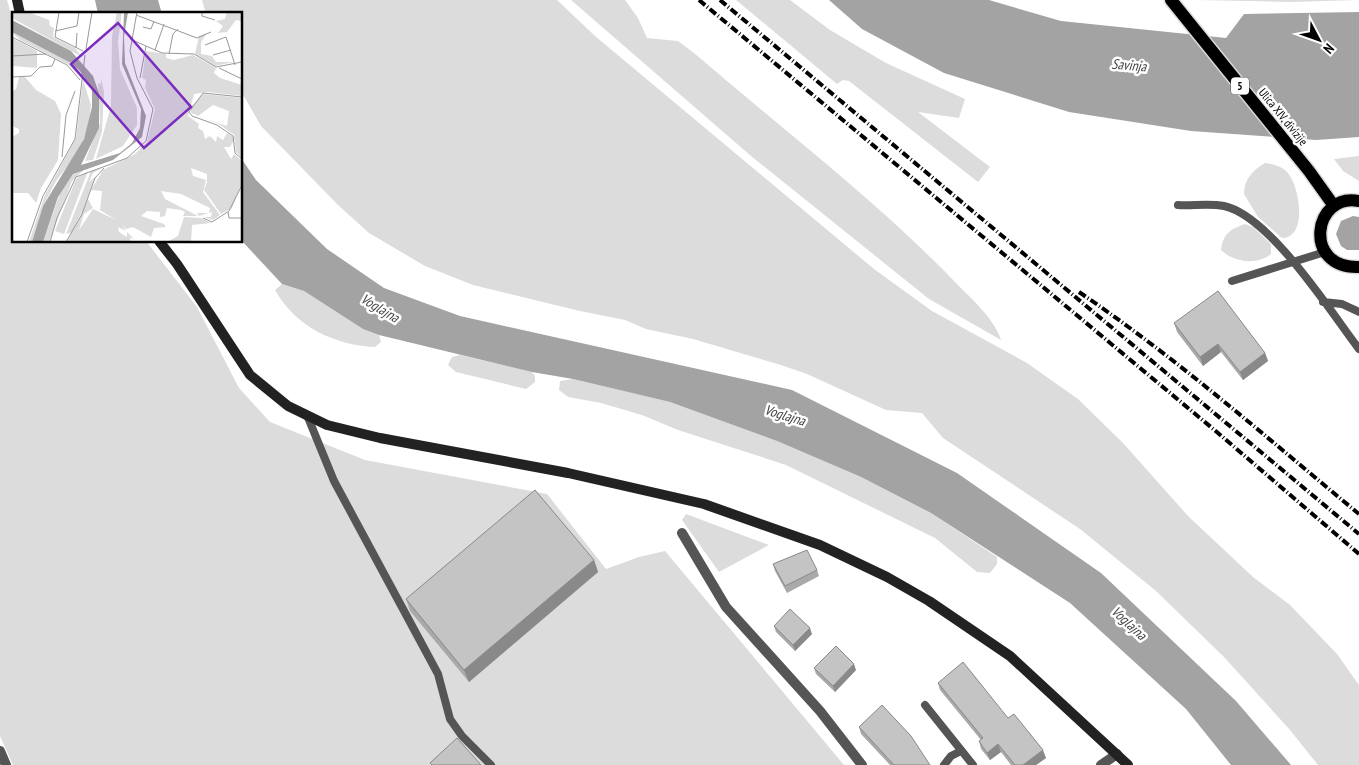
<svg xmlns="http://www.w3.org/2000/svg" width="1359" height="765" font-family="'PT Sans Narrow',sans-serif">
<rect width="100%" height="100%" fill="#fff"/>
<path fill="#dcdcdc" d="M0,0H7L14,24V241H146L197,307L239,388L270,422L365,460L547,494L606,569L639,557L665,551L844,765H13L0,736Z
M202,0H557L595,36L874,269L932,311L1027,363L1078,399L1123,443L1188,516L1253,577L1290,605L1337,654L1359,685V765H1318L1290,730L1224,657L1156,591L1080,529L943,438L922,413L886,410L807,374L781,365L693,339L646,329L625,320L580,311L473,285L425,266L369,233L338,205L261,126L241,91V14H206Z
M571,0H625L638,18L647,38L678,41L694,53C782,129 876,200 957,284C971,298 996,321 1001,340L929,299L751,156Z
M736,0H790L830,30L886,63L965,99L959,118L918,112L990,167L978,182L849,81L843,80L837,84Z
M1197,0H1359L1290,2Z
M1359,156V181L1343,171L1334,159Z
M1265,163C1273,164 1281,166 1287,172C1299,184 1309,237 1282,238L1258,217L1244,194C1244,179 1253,170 1265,163Z
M1245,224L1253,227L1271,244V254C1258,265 1234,263 1221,250C1223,234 1230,229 1245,224Z
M282,284L304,291L363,329L379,335L381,342L375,347C334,345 296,327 275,290Z
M460,355L532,372L535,376V382L526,389L456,372L448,365L452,357Z
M573,379L670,402L777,441L861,477L931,513L997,557V564L990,573L977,572L935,538L786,465L678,430L642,415L601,403L568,397L559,390L560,381Z
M686,514L769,545L719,572L682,520Z"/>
<path fill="#a3a3a3" d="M95,0H158L162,14H98Z
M829,0H989L1061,21L1226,38L1244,14L1359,12V137L1316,140L1191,131L1069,112L944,73L862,29Z
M241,158L256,180L327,249L384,288L460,316L792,390L957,473L1101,573L1236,701L1291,765H1231L1186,709L1070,603L931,513L861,477L777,441L670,402L573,379L532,372L379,335L363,329L304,291L282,284L241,240Z
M1353,216L1359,217V250H1347L1341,246L1336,234L1341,221Z"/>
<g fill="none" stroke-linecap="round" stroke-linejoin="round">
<defs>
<path id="primary" d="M1171,0L1309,171L1334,206
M1359,201C1313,192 1302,269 1359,267"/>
</defs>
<use href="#primary" stroke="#dbdbdb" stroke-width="15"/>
<path stroke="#555" stroke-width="8" d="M1178,205C1192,206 1209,203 1224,206C1270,216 1330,311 1359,349
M1232,281L1325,252
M1323,302L1342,304L1359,312
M307,415L334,481L438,674L450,719L462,736L491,765
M925,705L973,765
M944,765L951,756L961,751"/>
<path stroke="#555" stroke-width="10" d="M682,533L726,607L820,711L862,765
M0,751L6,765
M1101,765L1117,754"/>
<path stroke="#222" stroke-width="10" d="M17,0L20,14
M159,241L177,264L250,375L288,406L327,425L380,438L568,473L704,504L820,545L887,577L929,601L1010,656L1128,765"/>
<use href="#primary" stroke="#000" stroke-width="12"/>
<path stroke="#000" stroke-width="4" stroke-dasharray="8 2.5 1 2.5" stroke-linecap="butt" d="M699,0L1218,433L1359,554
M720,0L1359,534
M1079,292C1178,359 1267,438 1359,514"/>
</g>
<path fill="#a9a9a9" d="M1174,323L1265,353L1268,361L1243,380L1221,352L1203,366L1177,332Z
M594,560L598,572L469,682L410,611L406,599Z
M773,564L817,570L819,576L787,593L775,571Z
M774,626L812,634L795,651L776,632Z
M814,668L856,670L835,692L816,674Z
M938,683L1008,718L1046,758L1036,765H1011L1001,752L990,760L981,749L979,741L981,740L940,690Z
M859,727L930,765H890L861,734Z"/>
<path fill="#898989" d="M1218,344L1221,352L1203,366L1200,357Z
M1265,353L1268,361L1243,380L1240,372Z
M594,560L598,572L469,682L464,670Z
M810,628L812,634L795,651L793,645Z
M854,664L856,670L835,692L833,686Z
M998,744L1001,752L990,760L987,753Z
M1043,750L1046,758L1036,765H1023Z"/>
<path fill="#c4c4c4" stroke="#898989" d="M1218,291L1265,353L1240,372L1218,344L1200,357L1174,323Z
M535,490L594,560L464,670L406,599Z
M807,550L817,570L785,586L773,564Z
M790,609L810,628L793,645L774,626Z
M836,646L854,664L833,686L814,668Z
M963,662L1008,718L1014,714L1043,750L1023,765H1015L998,744L987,753L979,741L983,738L938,683Z
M882,705L911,736L930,765H894L859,727Z
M457,738L481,765H432L430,763Z"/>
<g text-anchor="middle" stroke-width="5" stroke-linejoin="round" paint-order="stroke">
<rect fill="#fff" stroke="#4c4c4c" stroke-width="1" x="1231" y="77.5" width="18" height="17" rx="4"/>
<g font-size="11" font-weight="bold" fill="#000">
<text x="1240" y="90">5</text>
</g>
<g font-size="12" fill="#000" stroke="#fff">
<text transform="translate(1283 117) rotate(51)" y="4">Ulica XIV. divizije</text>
</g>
<g font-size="14" font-style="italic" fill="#444" stroke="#fff">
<text transform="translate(1129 65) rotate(5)" y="5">Savinja</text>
<text transform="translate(380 308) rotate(31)" y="5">Voglajna</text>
<text transform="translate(785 415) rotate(17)" y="5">Voglajna</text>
<text transform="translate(1129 623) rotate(43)" y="5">Voglajna</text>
</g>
</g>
<g transform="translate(12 12)">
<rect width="230" height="230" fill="#fff"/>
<path d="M0,0H16L37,8L38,14L42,16L41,25L63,36L70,45L0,6ZM105,0H110L106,29L108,57L125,96V113L111,134L84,147L99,94L100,24ZM215,0H230V9L224,8L215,20L206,21L211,14L204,9L213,7ZM0,20L56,49L67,64L57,53L8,28ZM195,21L189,30V42L200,44L204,50H221L203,54L183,42L187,24ZM0,26L25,39V56L0,54ZM134,39L154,42V46L162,48L181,43L204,56L202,61L208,66L230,73V84L196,80L182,82L176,104L187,112L186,116L191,119L193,127L198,124L204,130L205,124L211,128L215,121L223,126L218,135H212L219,147L222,142L230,149V171L220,196L209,202L192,178L195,170V162L179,156L181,164L194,168L191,180L208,203L201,208L192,205H199L200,200L187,204L185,201H197L198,196L169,182L149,179L153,187L186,204H171L173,200L169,198L155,196L153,204L148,205V200L135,199L129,204L152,212L154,215L142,216L139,225L121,215L114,217L110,212L114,219L106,215L107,220L115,225V220L123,228L118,225L119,230H55L76,187L81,196L72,202L67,218L81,197L104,208L88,198L90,179L79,178L91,158L123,142L135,130L143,97L133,76L134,68L130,66ZM7,65H13L24,78L43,89L49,102L46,148L29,176L24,191L16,181H0V125L7,121V117L0,114V80L4,77ZM89,66L92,80L90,120L81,148L73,149L88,111L86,71L89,72ZM71,68L79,93L77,113L66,141L44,169L31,194L20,230H17L33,183L64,126ZM191,82L230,86V146L224,140L222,123L207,112L179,101V95ZM201,93L217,99L215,114L186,104ZM74,156L60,169L37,230H31L48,181L61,162ZM90,156L81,161L77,170L83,165L69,203L60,220L54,222L79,159ZM76,159L52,222L43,219L64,167ZM172,205L189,206L199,211L180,213L179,230H155L166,224Z" fill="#dcdcdc" fill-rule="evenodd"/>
<path d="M112,0H116L112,25L113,51L134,104L130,125L101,148L61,162L46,185L31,230H20L31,194L72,127L80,95V77L68,59L59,51L0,20V8L59,39L81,64L87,81V116L69,153L108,141L120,131L128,116L129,97L110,52Z" fill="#a3a3a3"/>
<path fill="none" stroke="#999" stroke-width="1" d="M47,0L43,25L71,39M190,0V4L203,8M124,3L185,26L199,20M131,15L139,17L142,9M43,19L65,14L67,0M0,25L55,53L68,68M118,27L150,41L182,42L204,55L230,50M193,33L214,25L223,53M64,36L65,21M74,37L80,0M143,38L152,12M157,42L161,22L166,17M201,43L219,38M0,44L34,42M207,56L230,67M0,65L19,64L28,55L40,54L43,47M128,66L134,34M230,85L191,81L177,100L180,104L205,113L221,124L223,141L230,147M50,145L54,103L63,79M216,200L217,206H230M191,206L200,210L217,199L230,173M15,230L31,184L63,127L73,43M38,230L45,206L64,165L115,146L134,129L141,97L125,66L118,39L125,0M54,230L70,202L83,166L92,156"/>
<path fill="#7b2cbf" fill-opacity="0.15" stroke="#7b2cbf" stroke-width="2.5" d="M106,11L179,95L132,136L59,52Z"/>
<rect width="230" height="230" fill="none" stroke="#000" stroke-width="2.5"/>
</g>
<g transform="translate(1319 40) rotate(131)" stroke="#ffffff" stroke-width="4" paint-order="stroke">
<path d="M0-4L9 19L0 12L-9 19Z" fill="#000000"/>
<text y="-8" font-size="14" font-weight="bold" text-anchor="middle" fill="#000000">N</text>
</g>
</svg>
